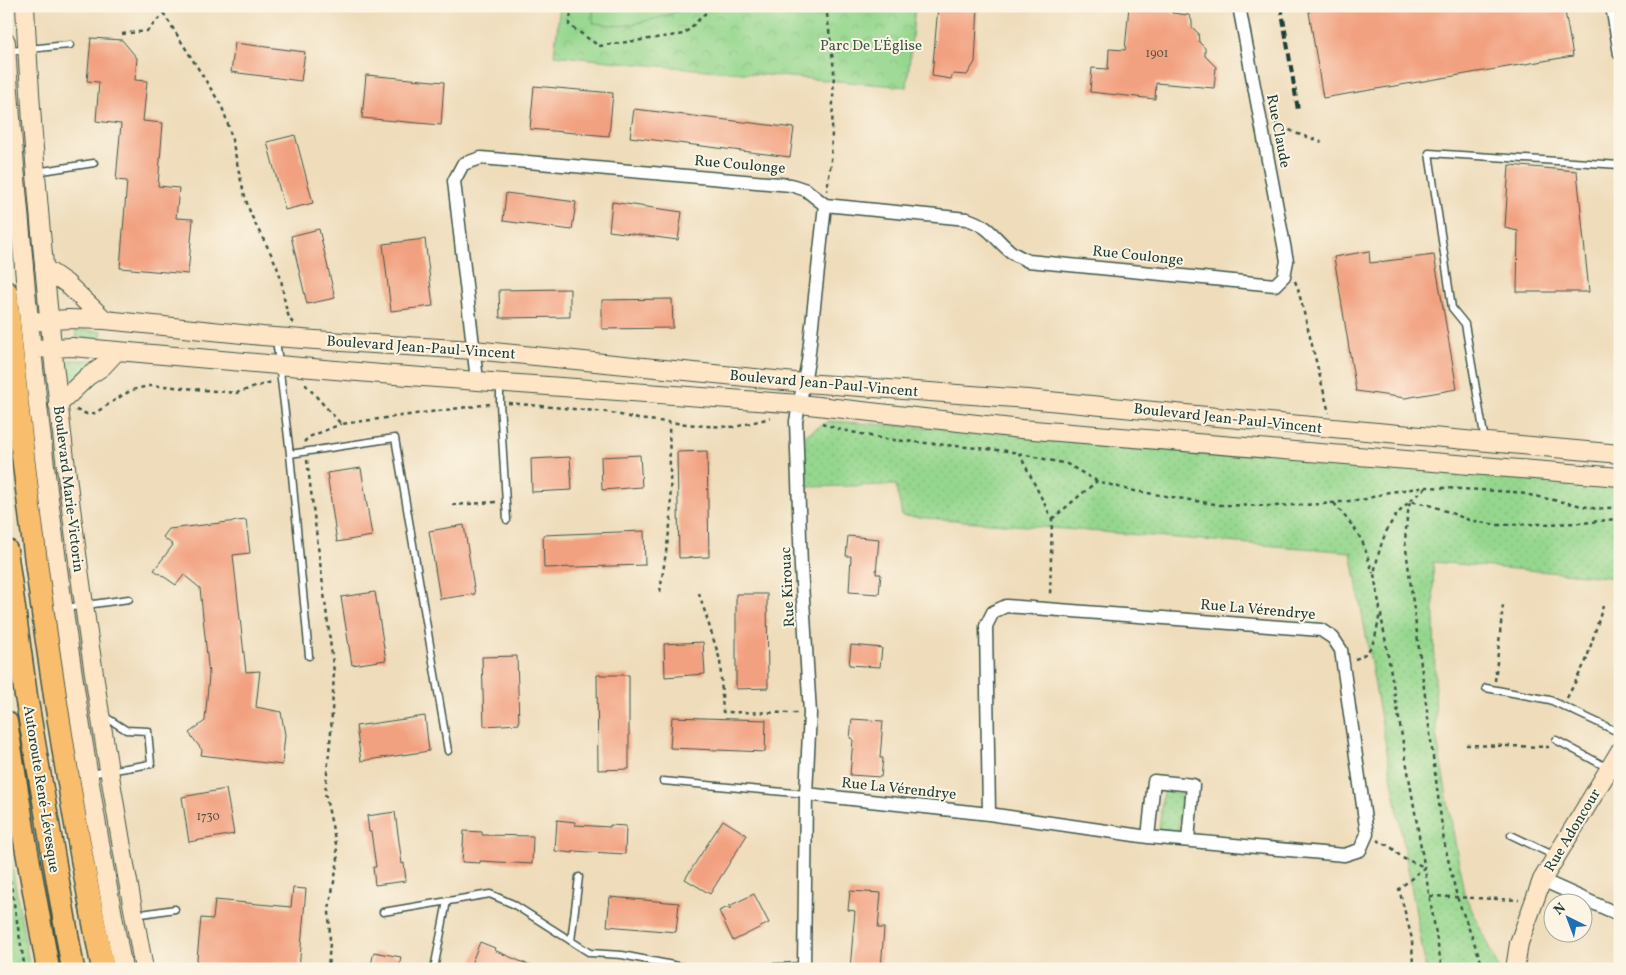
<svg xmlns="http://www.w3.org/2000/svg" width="1626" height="975" font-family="Vollkorn,serif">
<defs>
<pattern id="grass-dots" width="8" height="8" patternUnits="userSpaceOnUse" patternTransform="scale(1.25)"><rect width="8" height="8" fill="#95d78e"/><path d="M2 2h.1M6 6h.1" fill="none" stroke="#80b97b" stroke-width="1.8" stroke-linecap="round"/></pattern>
<pattern id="park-crowns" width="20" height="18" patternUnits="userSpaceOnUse" patternTransform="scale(1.25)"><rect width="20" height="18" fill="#95d78e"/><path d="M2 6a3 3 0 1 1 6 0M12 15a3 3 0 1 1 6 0" fill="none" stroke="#80b97b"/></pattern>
</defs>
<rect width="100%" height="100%" fill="#fcf5e5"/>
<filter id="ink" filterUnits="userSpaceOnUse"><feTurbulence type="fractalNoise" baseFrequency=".02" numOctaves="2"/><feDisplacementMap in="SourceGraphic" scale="10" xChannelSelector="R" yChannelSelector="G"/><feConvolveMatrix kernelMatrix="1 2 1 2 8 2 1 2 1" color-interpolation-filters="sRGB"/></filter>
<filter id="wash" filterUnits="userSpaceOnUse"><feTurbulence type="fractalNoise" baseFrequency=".0096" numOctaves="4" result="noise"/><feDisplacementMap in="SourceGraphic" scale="20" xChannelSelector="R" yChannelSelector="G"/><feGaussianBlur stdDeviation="1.12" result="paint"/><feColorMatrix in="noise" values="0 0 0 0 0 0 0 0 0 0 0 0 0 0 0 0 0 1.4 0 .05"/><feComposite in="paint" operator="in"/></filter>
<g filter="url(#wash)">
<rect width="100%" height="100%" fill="#eedcba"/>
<path fill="url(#grass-dots)" stroke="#5a8a61" d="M76,330L102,331L100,340L76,337Z
M69,360H97L71,381L67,363Z
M829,421L1336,455L1620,478V578L1433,562L1436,734L1464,893L1499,969H1426L1351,552L902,516L896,485L803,487L802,437Z
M1163,791L1182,793L1178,831L1159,830Z"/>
<path fill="url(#park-crowns)" stroke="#5a8a61" d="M560,6H915L907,87L637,64L554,55Z
M6,832L30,969H6Z"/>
<path fill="#95d78e" stroke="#5a8a61" d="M593,6H688L669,15L638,23L623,26L593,23Z"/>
<g id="blocks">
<path fill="#f2a180" d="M938,6H978L975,62L967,75L953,74L951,79L932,76Z
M1129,6H1173L1172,13L1189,15L1192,21V27L1198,33L1199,42L1205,48V56L1216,67L1214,88L1156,83L1155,99L1090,92L1092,68L1108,69L1109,49L1125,50Z
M1308,6H1564L1573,56L1323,98Z
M91,38L122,40L137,58L135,80L147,81L143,121L163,123L158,186L179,188L176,218L193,219L188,274L120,268L127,181L116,180L121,124L96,121L99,82L87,81Z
M235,43L305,52L301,81L231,72Z
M366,75L444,82L441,125L362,118Z
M534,86L613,93L609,136L530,129Z
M634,109L794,128L790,157L630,137Z
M295,135L313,203L285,210L267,142Z
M1509,165L1577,171L1589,292H1517L1518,231L1505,228Z
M506,193L576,202L572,230L503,221Z
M612,202L682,212L678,240L609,231Z
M319,229L335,298L307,304L291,236Z
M425,239L433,306L391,311L383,244Z
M1369,251L1370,263L1434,255L1457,389L1405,398L1356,391L1334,257Z
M570,289V317L500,318L499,290Z
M672,299L673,328L602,329V300Z
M707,451L709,557L679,558L677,452Z
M640,455L642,487L602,490L601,457Z
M570,457L572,490L532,492L531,459Z
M361,468L372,536L337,542L327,473Z
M246,520L250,553L233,555L246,672L260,671L256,707L281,712L285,735L282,765L201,755L202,750L189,733L205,721L209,675L200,588L184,575L176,585L154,570L173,545L163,537L169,529Z
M464,525L475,594L440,599L429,531Z
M644,531L645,565L544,568L543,535Z
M848,536L879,539L876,574H881L879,594L849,592L851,556H846Z
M375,592L386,660L352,665L341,597Z
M736,594H767L768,688L736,689Z
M703,642L705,674L665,677L664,644Z
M851,645L882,648L880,667L849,665Z
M517,656L519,724L484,726L482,657Z
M597,675H629V769L598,770Z
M425,716L429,751L361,761L356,726Z
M672,717L766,720L765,752L670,748Z
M852,719L883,721L880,758H883L881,777L850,775L853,739L850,738Z
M226,789L234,834L189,842L182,797Z
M395,812L402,864L404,863L406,881L375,885L373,867H376L371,832H369L367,816Z
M557,820L575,822V825L610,827V825L626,826L625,854L573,851V853L555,851Z
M723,820L747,835L710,894L685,879Z
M464,831L482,832V835L533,836L532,864L480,861V863L462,862Z
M293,888L306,889L299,969H196L201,918L213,919L215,900L291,907Z
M850,891L881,893L878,928H884L881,969H850L855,911L848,910Z
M754,894L769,923L733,941L719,911L726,908H732L729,906Z
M610,897L679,903L676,932L607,926Z
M480,942L495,948L494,950L538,969H469Z
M374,952L401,957L399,969H370Z"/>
</g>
</g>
<g filter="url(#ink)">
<use href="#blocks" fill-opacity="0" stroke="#3e5548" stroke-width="1"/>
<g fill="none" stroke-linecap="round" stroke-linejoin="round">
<defs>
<path id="lane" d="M9,51C29,50 49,46 70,45
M36,172L94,163
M276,339L290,454L309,656
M500,384V403L507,520
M1485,441L1465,324L1452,308L1429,153L1620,165
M290,454L395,438L448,751
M65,608L129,599
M1486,688L1550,700L1620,733
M1556,740L1608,768
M90,774L151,764L148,731L126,730L104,716
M663,781L806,794
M1511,835L1555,856
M383,912L490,894L513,904L590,953L622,955L693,969
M135,915L175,909
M571,941L579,877
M434,969L447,901
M719,969L805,966"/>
<path id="street" d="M1612,6L1620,54
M477,380L454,181L463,164L481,158L791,185L806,190L825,205L967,219C991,227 992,236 1010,251C1015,255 1022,258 1028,261L1275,285L1284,276L1287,261L1239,6
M806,794L989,814L1148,837L1344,855L1360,850L1367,834L1341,650L1333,638L1321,630L1006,606L993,612L986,626L989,814
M1148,837L1154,781L1193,785L1188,840
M1542,880L1620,915
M804,969L806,794L810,713L801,567L796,421L808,361L825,205"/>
<path id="secondary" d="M25,6C33,169 49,331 69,492C89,652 114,811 144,969
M6,42C10,125 19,208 26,290C48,518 80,745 123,969
M44,268L66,283L105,320
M29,322L68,319L105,320L262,336L356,343L474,350L805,383L1028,399L1333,428L1620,454
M32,349L72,347L381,374L800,404L1021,429L1620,477
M58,405L87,377L102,367L117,351
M1515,969L1519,943L1542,880L1620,751"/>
<path id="highway" d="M6,292C27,518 58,745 103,969
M6,550L26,696L73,969
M6,722L24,835L48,969"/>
</defs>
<use href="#lane" stroke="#3e5548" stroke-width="9"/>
<use href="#street" stroke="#3e5548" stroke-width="15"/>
<use href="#secondary" stroke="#3e5548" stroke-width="20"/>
<use href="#highway" stroke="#3e5548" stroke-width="25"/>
<path stroke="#3e5548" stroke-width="2.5" stroke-dasharray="4 4" stroke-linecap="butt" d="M159,6L221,105C235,138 237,175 249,209C257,232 273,252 280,276C284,289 284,314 293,323
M572,6L569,25L599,46L684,34L713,6
M826,6L834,70L831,161L827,191
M122,34L147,31L163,14
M1275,123L1298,134L1322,142
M1295,281L1298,289L1329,413
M305,384L341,424L490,404
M508,403L607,412L638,419L706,426L735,427L770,418
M76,410L87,414L95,413L123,395L132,390L148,386H164L236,393L271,382
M822,423L838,429L884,439L1008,451L1067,464L1097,481L1129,490L1221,505L1272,506L1323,504L1366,499L1389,492L1427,487L1515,492L1597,509L1620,507
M304,442L309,437L341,424
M1019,453L1052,519L1050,597
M307,460L334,672L331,732L325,793L336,844L338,860L329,909L330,943L328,969
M1426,488C1418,494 1409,501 1402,509C1384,527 1379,550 1374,574L1442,969
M1334,503L1355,529L1363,543L1373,573
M452,505L497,502
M1052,519L1097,481
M660,592L671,519L669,422
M699,593L720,660L723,712L797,713
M1355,659C1376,653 1376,631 1380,613
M1495,681L1503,605
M1567,698L1586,661L1603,606
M1466,745L1549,747
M1377,840L1391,847L1402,858L1425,867L1399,889L1412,939L1413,969
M6,856L25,969
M1430,896L1519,900
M1484,969L1457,897L1444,842L1405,541L1407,518L1410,501L1433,506L1469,520L1497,525L1583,523L1616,519L1620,516"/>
<use href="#lane" stroke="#fff" stroke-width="6"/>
<use href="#street" stroke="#fff" stroke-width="12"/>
<use href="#secondary" stroke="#fde5c5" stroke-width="18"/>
<use href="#highway" stroke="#f9be6d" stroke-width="22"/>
<path stroke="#1f3d34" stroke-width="4" stroke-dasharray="8 4" stroke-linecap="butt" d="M1281,6L1298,110"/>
</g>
</g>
<g text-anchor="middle" stroke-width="4" stroke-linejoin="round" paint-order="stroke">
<g font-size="12" fill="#545647">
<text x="1157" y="57">1901</text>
<text x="208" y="820">1730</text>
</g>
<g font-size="15" fill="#375c46" stroke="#fcf5e5">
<text x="871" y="50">Parc De L'Église</text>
</g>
<g font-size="15" fill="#1f3d34" stroke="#fcf5e5">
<text transform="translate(1279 131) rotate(79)" y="5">Rue Claude</text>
<text transform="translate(740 164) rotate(5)" y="5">Rue Coulonge</text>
<text transform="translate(1138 255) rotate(6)" y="5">Rue Coulonge</text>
<text transform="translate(421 347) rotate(4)" y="5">Boulevard Jean-Paul-Vincent</text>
<text transform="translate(824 383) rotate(5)" y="5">Boulevard Jean-Paul-Vincent</text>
<text transform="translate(1228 418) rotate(6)" y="5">Boulevard Jean-Paul-Vincent</text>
<text transform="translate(69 489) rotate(83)" y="5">Boulevard Marie-Victorin</text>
<text transform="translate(787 587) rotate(-93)" y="5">Rue Kirouac</text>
<text transform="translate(1258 609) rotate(5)" y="5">Rue La Vérendrye</text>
<text transform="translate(899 788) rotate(6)" y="5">Rue La Vérendrye</text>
<text transform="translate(42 789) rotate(81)" y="5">Autoroute René-Lévesque</text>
<text transform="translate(1572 830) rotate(-59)" y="5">Rue Adoncour</text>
</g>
</g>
<rect width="1626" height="975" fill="none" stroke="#fcf5e5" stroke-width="25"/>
<g transform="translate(1568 918) rotate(318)"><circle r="24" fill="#fcf5e5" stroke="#a4ab9e"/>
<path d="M0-4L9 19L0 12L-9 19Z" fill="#1f6fb2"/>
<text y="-8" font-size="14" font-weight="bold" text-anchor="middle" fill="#1f3d34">N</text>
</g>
</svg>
